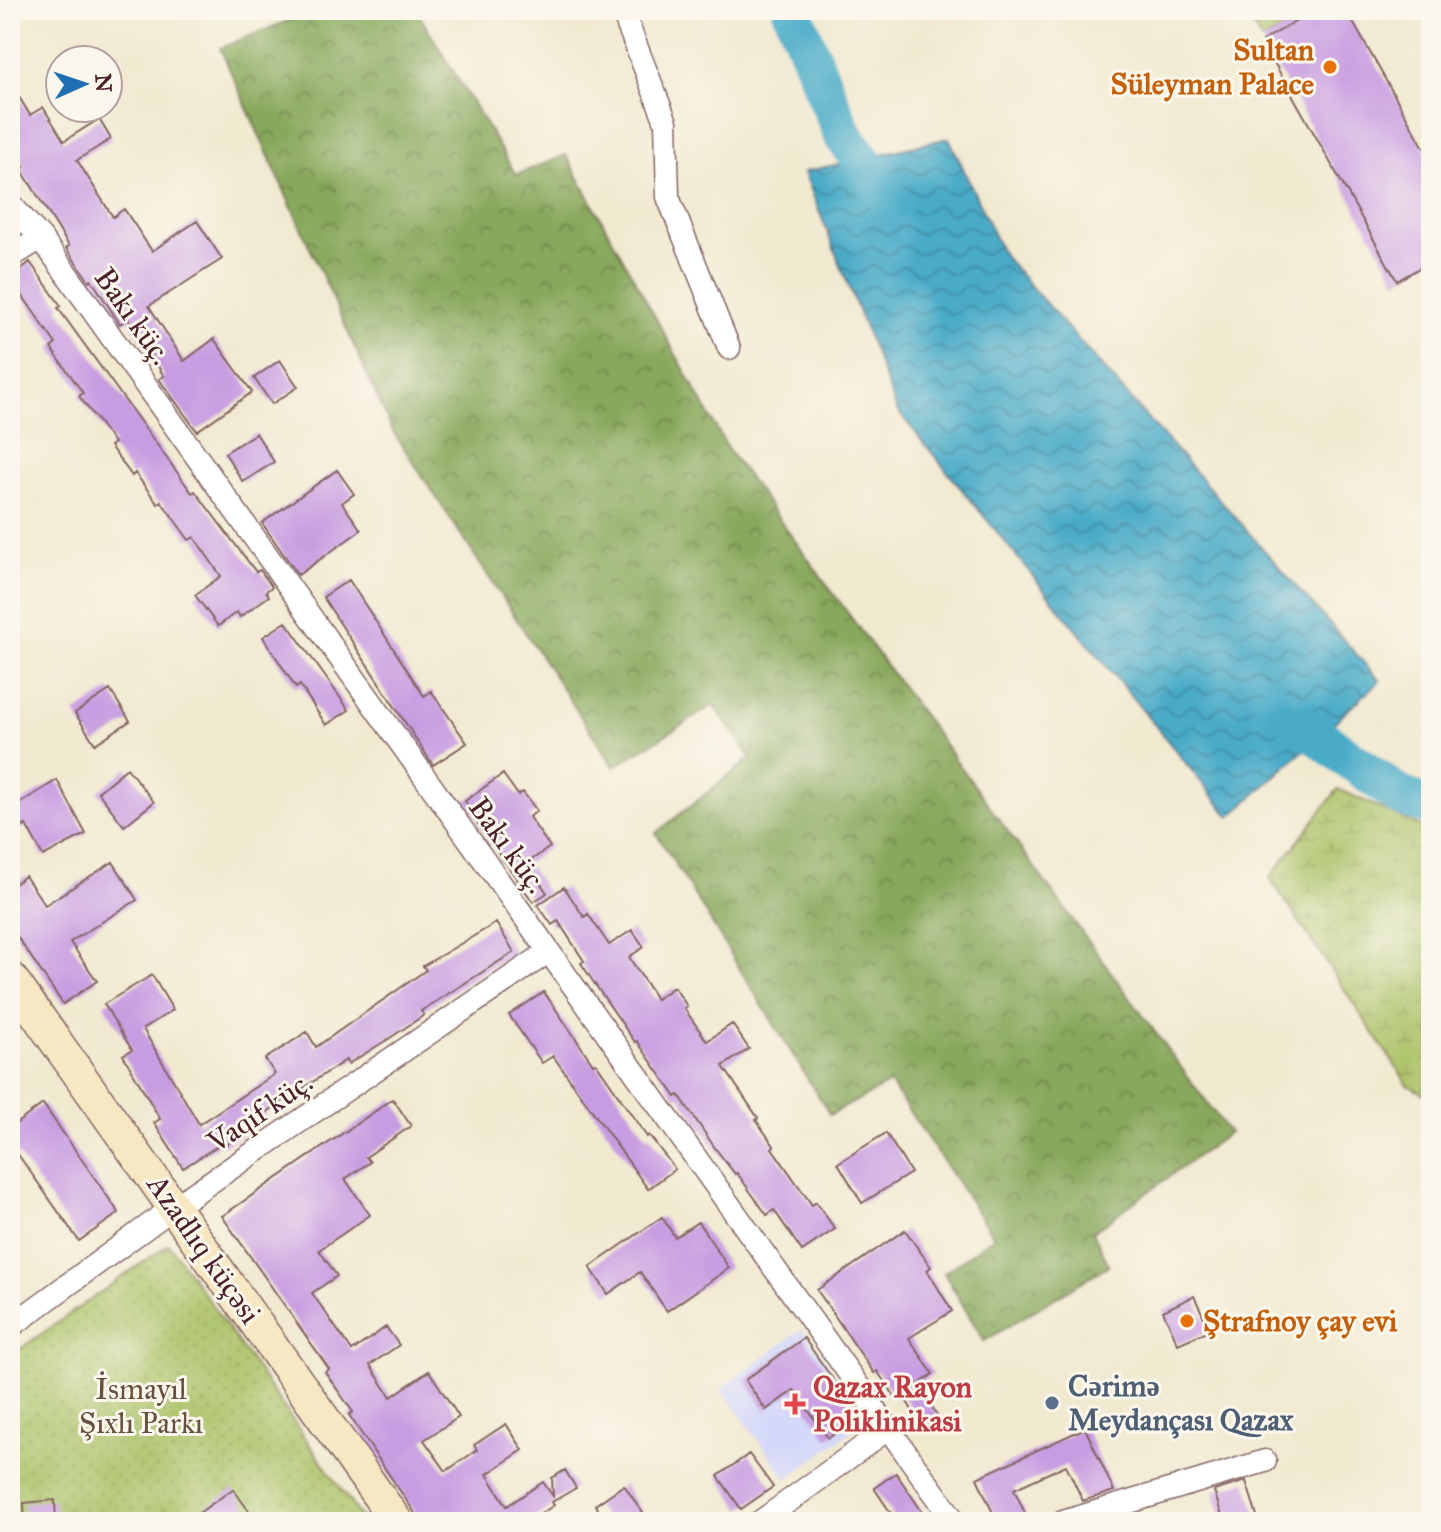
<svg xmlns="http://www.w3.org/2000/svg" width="1441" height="1532" font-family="'IM FELL Great Primer',serif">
<defs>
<pattern id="forest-crowns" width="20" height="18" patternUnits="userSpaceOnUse" patternTransform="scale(2)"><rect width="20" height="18" fill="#88a85c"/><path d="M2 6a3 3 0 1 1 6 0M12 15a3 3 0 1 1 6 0" fill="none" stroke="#71884c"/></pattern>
<pattern id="wetland-marsh" width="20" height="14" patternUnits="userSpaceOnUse" patternTransform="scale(2)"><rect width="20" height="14" fill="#abc267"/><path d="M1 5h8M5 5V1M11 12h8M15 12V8" fill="none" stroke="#95a65a"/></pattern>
<pattern id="park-dots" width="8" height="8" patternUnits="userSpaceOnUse" patternTransform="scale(2)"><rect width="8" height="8" fill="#abc267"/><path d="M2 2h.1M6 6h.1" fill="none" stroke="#95a65a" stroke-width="1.8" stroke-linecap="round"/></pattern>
<pattern id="water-waves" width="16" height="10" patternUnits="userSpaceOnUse" patternTransform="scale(2)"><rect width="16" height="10" fill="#49abc8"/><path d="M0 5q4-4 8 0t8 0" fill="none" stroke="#3f8ba3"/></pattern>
</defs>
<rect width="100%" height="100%" fill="#fbf7ec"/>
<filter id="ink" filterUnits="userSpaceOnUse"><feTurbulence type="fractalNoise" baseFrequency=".0125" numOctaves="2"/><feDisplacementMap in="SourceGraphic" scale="16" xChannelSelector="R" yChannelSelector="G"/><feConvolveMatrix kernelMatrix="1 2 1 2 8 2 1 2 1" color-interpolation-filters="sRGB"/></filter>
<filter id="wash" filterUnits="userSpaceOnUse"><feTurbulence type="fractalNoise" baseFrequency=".006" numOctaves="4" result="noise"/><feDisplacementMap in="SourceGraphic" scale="32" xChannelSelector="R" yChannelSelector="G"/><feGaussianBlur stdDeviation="1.8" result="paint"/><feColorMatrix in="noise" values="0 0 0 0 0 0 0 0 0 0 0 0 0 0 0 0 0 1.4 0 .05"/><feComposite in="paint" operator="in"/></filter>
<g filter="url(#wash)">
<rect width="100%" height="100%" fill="#f1e9d0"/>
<path fill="#d4d8f9" d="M802,1329L868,1419L787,1479L721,1389Z"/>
<path fill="url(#forest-crowns)" stroke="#696444" stroke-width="2" d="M305,10H418L421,18L516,175L566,155L729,451L1229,1133L1093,1232L1109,1265L984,1341L944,1273L994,1237L890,1083L830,1115L656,833L751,758L714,705L614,767L392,430L220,48L305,14Z"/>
<path fill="url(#wetland-marsh)" stroke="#7a7049" stroke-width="2" d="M1338,789L1431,831V1098L1408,1085L1270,878Z"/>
<path fill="url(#park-dots)" stroke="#7a7049" stroke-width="2" d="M1243,10H1316L1262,41Z
M169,1244L364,1522H10V1356Z"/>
<path fill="url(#water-waves)" stroke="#4a657a" stroke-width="2" d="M949,138L1003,255L1380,681L1230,817L897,410L804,172Z"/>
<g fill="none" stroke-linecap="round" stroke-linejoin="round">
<path stroke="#49abc8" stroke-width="40" d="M792,10L843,135L893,204
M1274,704L1400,796L1431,806"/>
</g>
<g id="blocks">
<path fill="#c79ce1" d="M1316,10H1346L1431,160V261L1397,281L1262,41Z
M10,82L30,115L43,107L64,141L99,119L111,139L77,160L113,217L124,209L152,251L197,221L222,259L149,306L184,361L214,339L252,392L197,431L159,379L164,376L128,319L120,324L91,279L89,281L82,271L66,248L69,246L21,169L24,167L10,144Z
M30,262L61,306L58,308L192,493L195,491L256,572L260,570L272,587L266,591L269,596L240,617L237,612L218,626L195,595L221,576L194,537L189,540L161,501L158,504L135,473L132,476L110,446L114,443L79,396L83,393L51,348L56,344L10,278Z
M280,360L298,387L272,404L254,378Z
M256,433L274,462L243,482L225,453Z
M337,470L354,494L342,503L361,530L298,575L262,523Z
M349,580L424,696L431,691L467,743L433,765L323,597Z
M286,622L349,710L326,725L300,685L296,688L263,637Z
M110,690L130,721L95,744L75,713Z
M127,768L154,802L124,826L98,792Z
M503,774L518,795L523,792L537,811L529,817L550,847L527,863L547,893L533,902L478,824L480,823L465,801Z
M57,780L86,834L43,856L26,825L10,836V815L17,811L14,807Z
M113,862L137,900L70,942L97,981L63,1004L10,926V887L25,876L45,905Z
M564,887L584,917L588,914L609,945L632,930L644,947L629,957L656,999L674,987L687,1006L684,1008L707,1041L732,1024L749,1049L723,1066L758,1118L756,1120L774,1146L772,1148L812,1205L816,1202L835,1229L802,1251L774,1210L767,1215L737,1173L735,1174L715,1148L679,1095L676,1097L637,1041L635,1042L592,980L581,963L584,961L558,921L552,925L538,905Z
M496,923L514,952L421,1011L424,1015L390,1038L348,1064L346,1060L264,1114L267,1118L224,1146L222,1143L183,1168L154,1123L160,1119L123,1055L132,1050L104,1004L152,975L173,1010L143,1029L199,1124L275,1074L265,1059L307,1032L316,1047L426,970L423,966Z
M544,992L593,1064L596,1063L647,1137L649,1135L675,1169L648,1189L553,1056L542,1063L509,1015Z
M393,1099L411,1126L366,1157L370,1162L345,1179L370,1215L319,1250L337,1276L312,1293L352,1351L386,1327L399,1345L370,1365L391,1397L429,1371L459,1417L424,1440L446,1471L477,1450L474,1445L506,1424L523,1450L487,1474L507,1506L543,1482L553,1496L552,1478L565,1470L576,1488L552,1502L554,1505L529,1522H421L349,1415L353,1412L325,1372L329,1369L222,1216Z
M43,1104L119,1213L79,1241L10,1143V1128Z
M886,1133L911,1173L862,1203L838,1163Z
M662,1217L675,1237L698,1222L729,1268L667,1311L640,1272L608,1294L590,1267Z
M905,1230L931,1267L927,1270L952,1311L909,1338L933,1374L918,1385L940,1420L924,1430L903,1395L897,1399L877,1371L874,1373L817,1290Z
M1194,1296L1210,1330L1178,1344L1163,1311Z
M804,1338L859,1417L828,1438L794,1390L766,1410L745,1380Z
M1085,1428L1114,1491L1083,1501L1066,1465L1014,1489L1029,1522H997L977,1478Z
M749,1454L773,1487L741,1509L718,1476Z
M896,1473L929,1522H897L874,1488Z
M1246,1481L1259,1522H1224L1214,1491Z
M624,1485L649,1522H608L595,1505Z
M233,1489L257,1522H186Z
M55,1500L56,1522H25L24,1503Z"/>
</g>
</g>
<g filter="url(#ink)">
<use href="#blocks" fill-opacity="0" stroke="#846665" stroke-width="2"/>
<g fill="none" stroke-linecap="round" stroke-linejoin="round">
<defs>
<path id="street" d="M622,10L666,122L668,197L729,348
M10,204L41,238L955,1522
M10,257L41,238
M10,1327L174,1207L548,952
M760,1522L889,1428
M1063,1522L1265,1461"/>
<path id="secondary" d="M10,977L397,1522"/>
</defs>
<use href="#street" stroke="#846665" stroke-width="25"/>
<use href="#secondary" stroke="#846665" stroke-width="35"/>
<use href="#street" stroke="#fff" stroke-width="22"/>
<use href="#secondary" stroke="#f7e8c3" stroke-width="32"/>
</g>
</g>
<g fill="#e8710a" stroke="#fbf7ec" stroke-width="3">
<circle cx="1330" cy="67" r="8"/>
<circle cx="1187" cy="1321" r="8"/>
</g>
<circle fill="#5c6f8a" stroke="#fbf7ec" stroke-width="3" cx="1052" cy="1403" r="8"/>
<path fill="#e0444e" stroke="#fbf7ec" stroke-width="3" d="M791 1392h8v8h8v8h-8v8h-8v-8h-8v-8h8z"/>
<g text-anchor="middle" stroke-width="6" stroke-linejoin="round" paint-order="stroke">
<g font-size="30" font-weight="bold" fill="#c56008" stroke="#fbf7ec" text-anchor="end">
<text x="1314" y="60">Sultan<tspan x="1314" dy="34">Süleyman Palace</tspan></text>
<text x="1203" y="1331" text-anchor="start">Ştrafnoy çay evi</text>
</g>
<g font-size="30" fill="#4a1f2b" stroke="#fbf7ec">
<text transform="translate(133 316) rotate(55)" y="10">Bakı küç.</text>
<text transform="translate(508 845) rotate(54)" y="10">Bakı küç.</text>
<text transform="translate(260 1112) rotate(-34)" y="10">Vaqif küç.</text>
<text transform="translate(204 1249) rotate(55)" y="10">Azadlıq küçəsi</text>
</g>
<g font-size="30" font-weight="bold" fill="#4e5e75" stroke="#fbf7ec" text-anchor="start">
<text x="1068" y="1396">Cərimə<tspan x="1068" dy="34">Meydançası Qazax</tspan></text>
</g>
<g font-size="30" font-weight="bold" fill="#be3a42" stroke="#fbf7ec" text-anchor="start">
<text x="813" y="1397">Qazax Rayon<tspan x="813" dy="34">Poliklinikasi</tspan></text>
</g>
<g font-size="30" fill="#67503d" stroke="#fbf7ec">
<text x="141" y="1399">İsmayıl<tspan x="141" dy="34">Şıxlı Parkı</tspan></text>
</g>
</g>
<rect width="1441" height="1532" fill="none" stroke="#fbf7ec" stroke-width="40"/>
<g transform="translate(84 84) rotate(87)"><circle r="38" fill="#fbf7ec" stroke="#b4a19f" stroke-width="2"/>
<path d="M0-6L14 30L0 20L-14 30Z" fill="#1f6fb2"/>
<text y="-12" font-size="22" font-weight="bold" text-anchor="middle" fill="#4a1f2b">N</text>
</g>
</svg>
